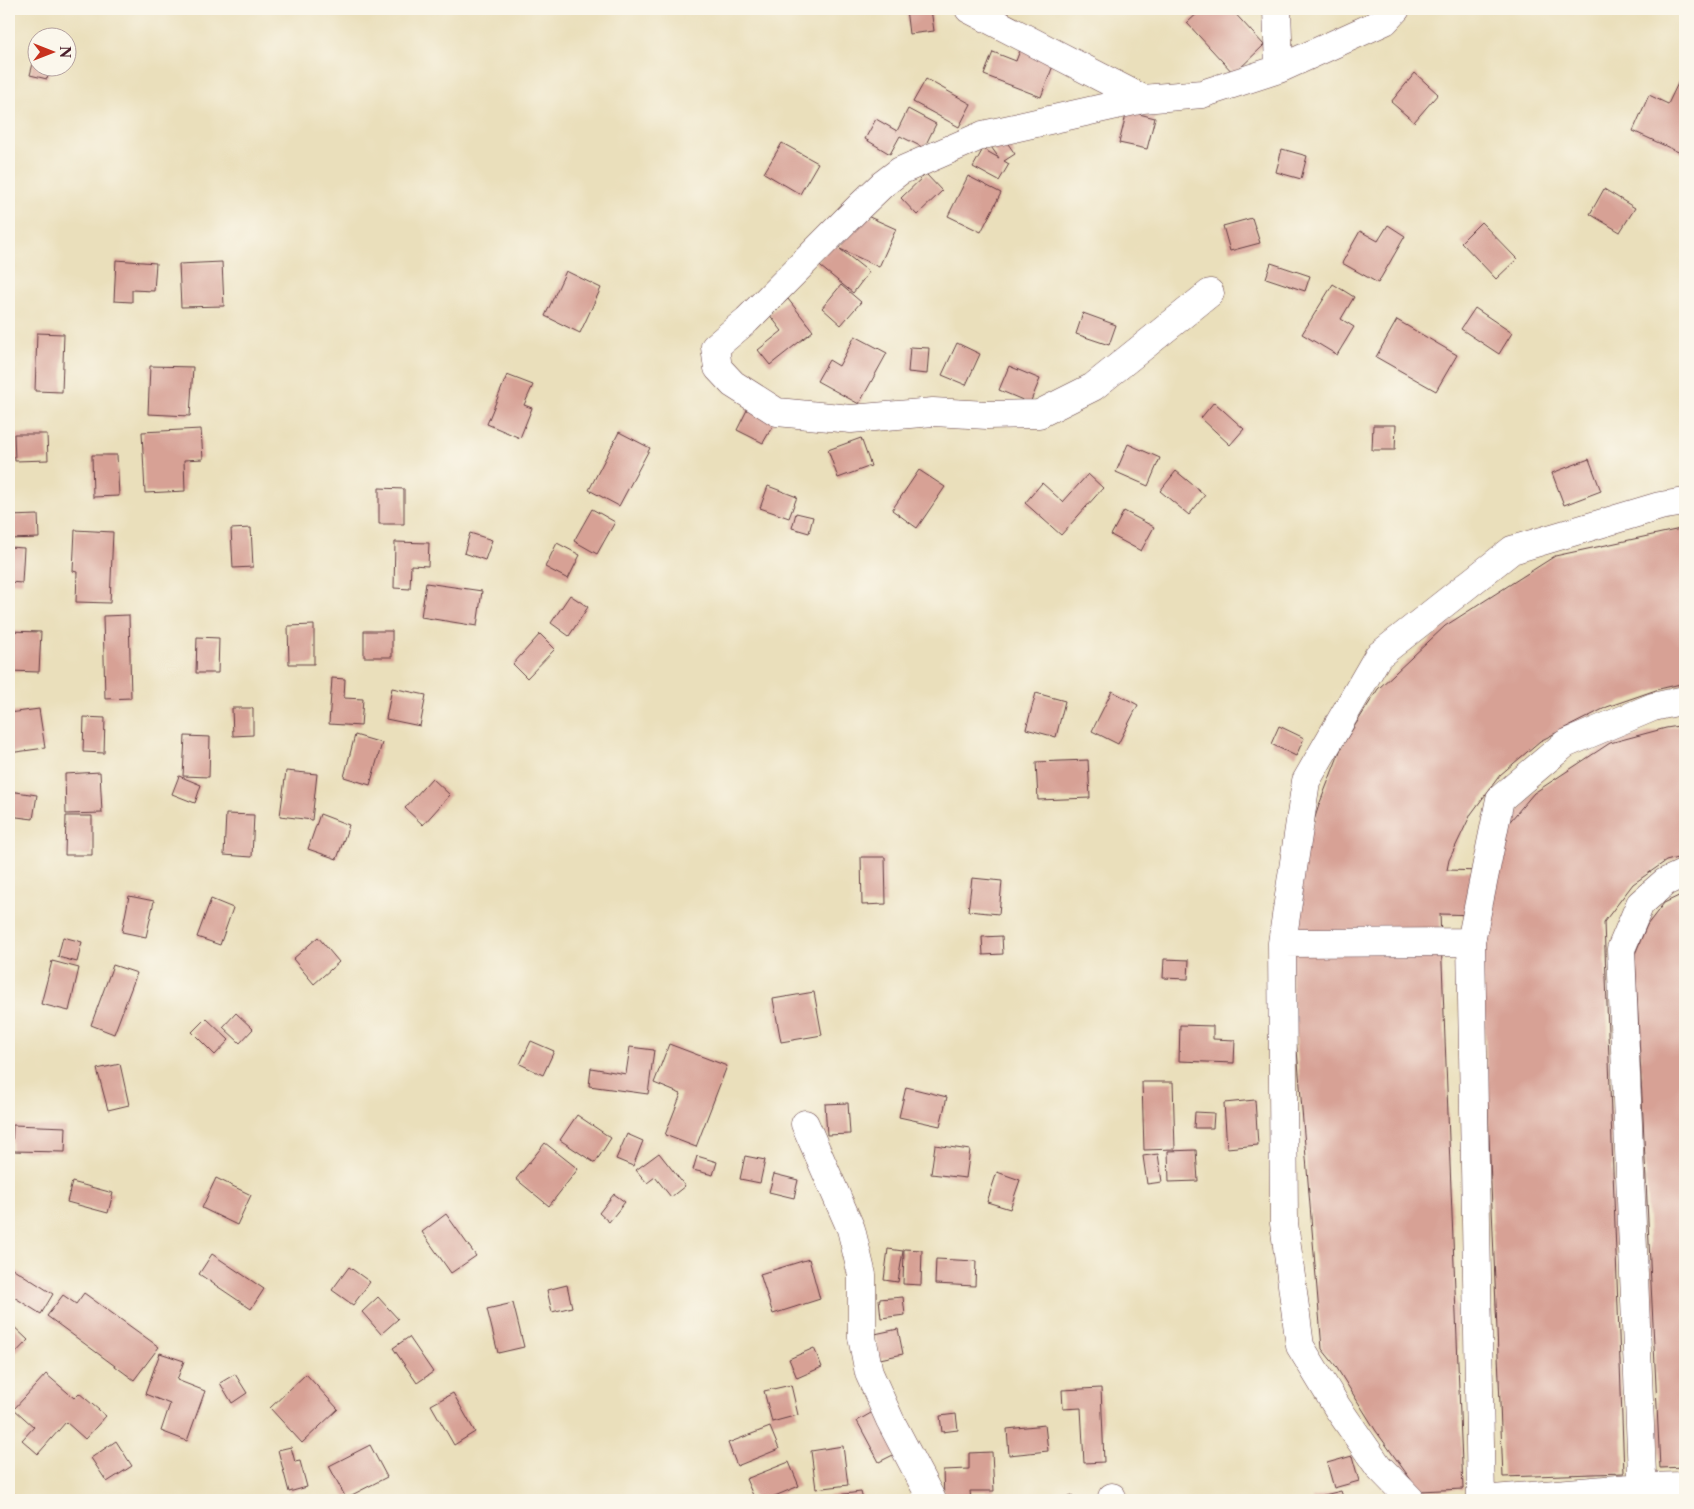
<svg xmlns="http://www.w3.org/2000/svg" width="1694" height="1509" font-family="'Libre Caslon Text',serif">
<rect width="100%" height="100%" fill="#fbf7ec"/>
<filter id="ink" filterUnits="userSpaceOnUse"><feTurbulence type="fractalNoise" baseFrequency=".02" numOctaves="2"/><feDisplacementMap in="SourceGraphic" scale="10" xChannelSelector="R" yChannelSelector="G"/><feConvolveMatrix kernelMatrix="1 2 1 2 8 2 1 2 1" color-interpolation-filters="sRGB"/></filter>
<filter id="wash" filterUnits="userSpaceOnUse"><feTurbulence type="fractalNoise" baseFrequency=".0096" numOctaves="4" result="noise"/><feDisplacementMap in="SourceGraphic" scale="20" xChannelSelector="R" yChannelSelector="G"/><feGaussianBlur stdDeviation="1.12" result="paint"/><feColorMatrix in="noise" values="0 0 0 0 0 0 0 0 0 0 0 0 0 0 0 0 0 1.4 0 .05"/><feComposite in="paint" operator="in"/></filter>
<g filter="url(#wash)">
<rect width="100%" height="100%" fill="#eadfbb"/>
<g id="blocks">
<path fill="#d7a195" d="M906,9H931L934,31L909,34Z
M1202,9H1231L1264,45L1234,74L1187,23Z
M1022,45L1056,58L1041,97L984,75L993,52L1016,61Z
M35,56L38,57V68H51L47,79L30,75Z
M1415,73L1438,94L1414,122L1391,102Z
M1683,73L1685,74V155L1633,131L1649,95L1668,104Z
M926,79L971,104L959,127L913,102Z
M908,109L936,124L924,148L900,136L890,154L865,139L876,119L897,131Z
M1127,111L1155,118L1147,149L1119,143Z
M1002,135L1015,154L1004,161L1009,164L999,181L973,167L983,149L999,158L989,144Z
M782,143L818,163L800,194L764,173Z
M1282,149L1307,156L1301,179L1276,172Z
M926,174L942,191L917,215L901,198Z
M968,176L1001,193L981,232L948,216Z
M1604,189L1635,208L1620,232L1590,214Z
M856,211L896,229L879,267L840,249L869,272L853,293L816,263L833,243L839,248Z
M1252,218L1260,243L1230,251L1223,226Z
M1481,222L1517,259L1496,279L1461,242Z
M1388,225L1405,236L1378,283L1342,263L1360,231L1378,241Z
M116,260L156,263L154,291L132,290V302L114,301Z
M222,262L224,306L181,307L179,264Z
M1271,263L1310,276L1305,291L1266,278Z
M566,271L601,288L580,333L545,316Z
M1333,284L1354,297L1341,319L1354,327L1337,355L1302,334Z
M841,285L861,302L841,325L822,308Z
M788,299L813,331L770,365L758,350L782,331L769,314Z
M1475,308L1512,333L1499,354L1461,329Z
M1083,313L1116,325L1109,345L1076,334Z
M1397,320L1457,355L1436,391L1376,357Z
M37,333L64,334L62,392L35,391Z
M855,336L887,353L859,404L817,381L829,360L839,366Z
M957,343L980,354L966,385L942,375Z
M910,347L929,348L927,374L908,372Z
M150,366L193,367L190,416L148,414Z
M1009,366L1040,379L1030,403L999,390Z
M507,375L533,385L524,405L532,408L520,438L487,424Z
M1214,402L1244,429L1230,445L1201,418Z
M748,408L775,422L763,443L737,430Z
M1373,425H1396L1395,450H1372Z
M201,429L203,459L184,460L185,491L145,493L142,432Z
M619,432L650,448L619,506L589,490Z
M14,434H47L48,460L15,461Z
M861,438L871,466L838,478L828,450Z
M1128,444L1160,458L1148,486L1116,472Z
M92,455H117L119,496L93,497Z
M1589,459L1601,491L1564,505L1552,473Z
M919,470L945,487L917,528L892,510Z
M1176,471L1205,495L1189,515L1160,491Z
M1088,474L1103,488L1061,535L1025,503L1042,483L1063,502Z
M768,486L797,497L789,518L760,508Z
M379,488L404,489V524H379Z
M592,509L615,522L597,554L574,541Z
M1124,511L1154,527L1141,551L1111,535Z
M796,513L813,517L809,533L792,528Z
M38,515L39,538L9,539V516Z
M251,528L253,567L233,568L231,529Z
M1685,528V683L1659,689L1607,707L1540,741L1500,775L1471,814L1449,860L1447,870L1483,871L1494,840L1534,793L1610,743L1666,728L1685,725V856L1666,861L1633,884L1604,922L1624,1473L1503,1477L1480,915L1440,914L1463,1489L1419,1491L1376,1431L1335,1365L1322,1349L1289,954L1300,864L1319,805L1342,746L1378,689L1445,626L1555,556Z
M75,530L113,532L110,603L76,602L77,572L73,571Z
M470,533L492,540L485,560L464,553Z
M395,542L429,543L428,566L411,565L410,589L394,588Z
M557,543L580,555L568,579L545,567Z
M9,547L24,548L22,583L9,582Z
M426,583L482,591L477,626L421,617Z
M570,595L588,607L569,636L551,623Z
M129,615L131,698L105,699L103,616Z
M314,625V664H289L288,626Z
M9,631L41,632L39,672L9,671Z
M364,631H392V657H364Z
M540,634L555,649L527,678L513,664Z
M197,637L219,638L218,673H196Z
M332,678L345,679L344,698L363,699L361,726L329,724Z
M392,688L426,695L420,726L386,719Z
M1112,691L1138,705L1118,744L1092,731Z
M1036,693L1065,701L1056,737L1026,729Z
M232,708H253V735L233,736Z
M39,709L45,748L9,753V713Z
M84,717L105,718L104,753L83,752Z
M1279,726L1304,738L1296,756L1271,744Z
M355,735L382,743L370,785L344,777Z
M185,736L210,737L209,777L183,776Z
M1088,760L1090,798L1038,800L1036,762Z
M286,771L317,774L312,820L280,816Z
M100,772L102,813L66,814L65,774Z
M179,776L201,785L195,803L172,794Z
M432,778L450,795L423,825L405,808Z
M9,791L37,795L33,819L9,816Z
M226,814L254,815L252,857L224,855Z
M320,814L349,825L337,859L308,849Z
M66,816H92V855H65Z
M861,857H885L886,904L862,905Z
M972,878L1002,881L999,914L968,911Z
M1685,893V1467L1660,1468L1635,954L1647,925L1664,903Z
M129,896L154,901L146,937L122,932Z
M211,899L233,908L220,945L197,937Z
M1002,936L1003,954L983,955L982,937Z
M63,937L82,942L77,962L58,957Z
M318,937L339,962L314,984L293,959Z
M1164,959L1189,960L1188,979L1163,978Z
M52,961L79,968L69,1011L41,1004Z
M113,965L137,973L114,1034L91,1025Z
M814,992L822,1035L781,1042L773,999Z
M236,1013L253,1029L240,1043L223,1027Z
M206,1018L229,1040L215,1055L192,1032Z
M1180,1025L1213,1026V1039L1235,1040L1234,1063L1179,1061Z
M531,1041L554,1051L543,1075L520,1064Z
M669,1044L727,1066L696,1147L665,1135L681,1094L654,1083Z
M630,1047L654,1050L648,1094L589,1086L591,1068L626,1074Z
M120,1064L129,1105L108,1110L97,1069Z
M1142,1082H1173L1175,1149L1144,1150Z
M906,1087L947,1097L940,1126L899,1117Z
M1255,1100L1258,1145L1227,1148L1224,1103Z
M848,1103L850,1134L827,1135L825,1104Z
M1195,1112L1214,1113L1213,1128H1194Z
M577,1115L611,1138L595,1163L560,1140Z
M13,1125L66,1127L65,1152L12,1151Z
M627,1134L643,1141L633,1166L616,1159Z
M545,1143L578,1169L549,1206L516,1179Z
M935,1145L970,1150L966,1178L931,1174Z
M1196,1150L1198,1181L1169,1182L1168,1151Z
M659,1153L685,1186L671,1197L655,1177L647,1183L636,1170Z
M1158,1154L1162,1182L1147,1184L1143,1156Z
M697,1156L717,1162L713,1175L693,1170Z
M745,1156L765,1160L760,1183L740,1179Z
M997,1172L1020,1180L1010,1209L987,1202Z
M774,1174L798,1180L794,1198L769,1192Z
M216,1178L251,1195L237,1225L202,1208Z
M72,1182L113,1193L108,1213L67,1202Z
M614,1194L625,1202L609,1222L599,1213Z
M446,1214L476,1256L451,1273L422,1232Z
M888,1249L903,1251L898,1282L884,1280Z
M904,1249L922,1250L921,1285L903,1284Z
M212,1254L264,1289L251,1309L199,1274Z
M809,1259L820,1299L773,1314L760,1274Z
M936,1259L976,1261L975,1286L935,1284Z
M9,1266L53,1294L41,1314L9,1294Z
M349,1267L370,1282L353,1305L332,1290Z
M567,1285L572,1307L552,1312L547,1290Z
M84,1293L159,1347L134,1380L47,1316L63,1295L76,1304Z
M378,1297L398,1319L381,1334L362,1312Z
M903,1297L905,1315L881,1318L879,1299Z
M513,1303L524,1347L498,1353L487,1309Z
M9,1322L28,1340L9,1360Z
M898,1329L903,1354L880,1359L875,1334Z
M409,1337L433,1372L417,1383L393,1348Z
M814,1348L822,1367L797,1378L789,1359Z
M160,1353L184,1361L177,1380L205,1391L187,1441L161,1431L170,1404L145,1394Z
M46,1374L74,1398L79,1393L106,1416L85,1439L66,1422L38,1454L22,1440L34,1427L14,1409Z
M235,1374L247,1393L232,1403L220,1383Z
M306,1374L338,1409L302,1443L270,1408Z
M791,1385L798,1415L772,1422L764,1391Z
M1101,1388L1104,1462L1084,1463L1081,1408L1063,1409L1062,1390Z
M453,1393L475,1432L454,1445L431,1405Z
M878,1409L901,1451L879,1462L857,1421Z
M956,1414L958,1430L942,1432L940,1416Z
M1045,1425L1048,1451L1009,1455L1007,1429Z
M770,1427L779,1449L737,1466L728,1443Z
M116,1441L132,1466L107,1482L91,1458Z
M370,1445L387,1477L346,1498L329,1466Z
M843,1446L848,1485L816,1489L811,1451Z
M291,1447L295,1462L300,1461L307,1487L289,1492L278,1450Z
M992,1452L994,1491H970L971,1500H944L943,1470L969,1469V1453Z
M1352,1456L1359,1481L1334,1488L1327,1463Z
M789,1462L799,1486L765,1500H755L746,1479Z
M9,1490L19,1500H9Z
M1341,1491L1344,1500H1312V1498Z
M861,1492L863,1500H811V1498Z
M1072,1495L1073,1500H1056Z"/>
</g>
</g>
<g filter="url(#ink)">
<use href="#blocks" fill-opacity="0" stroke="#623c41" stroke-width="1"/>
<g fill="none" stroke-linecap="round" stroke-linejoin="round">
<defs>
<path id="minor" d="M969,9L1143,99
M1277,9L1279,69
M1210,293L1093,387L1039,414L987,415L933,412L851,419L777,412L733,384L718,368L715,347L747,320L860,206L883,184L900,171L983,135L1143,99L1202,94L1279,69L1385,21L1396,9
M1282,943L1471,942
M805,1124L851,1229L862,1275V1337L869,1373L890,1420L932,1500
M1112,1497L1113,1500
M1411,1500L1378,1466L1337,1407L1300,1346L1284,1223L1282,943L1306,781L1378,656L1512,550L1660,506L1685,502
M1481,1500L1471,942L1500,799L1565,744L1653,707L1685,700
M1481,1500L1642,1487L1685,1486
M1643,1500L1621,949L1640,904L1665,882L1685,873"/>
</defs>
<use href="#minor" stroke="#623c41" stroke-width="29"/>
<use href="#minor" stroke="#fff" stroke-width="28"/>
</g>
</g>
<rect width="1694" height="1509" fill="none" stroke="#fbf7ec" stroke-width="30"/>
<g transform="translate(52 52) rotate(90)"><circle r="24" fill="#fbf7ec" stroke="#b4a19f"/>
<path d="M0-4L9 19L0 12L-9 19Z" fill="#c8321e"/>
<text y="-8" font-size="14" font-weight="bold" text-anchor="middle" fill="#4a1f2b">N</text>
</g>
</svg>
